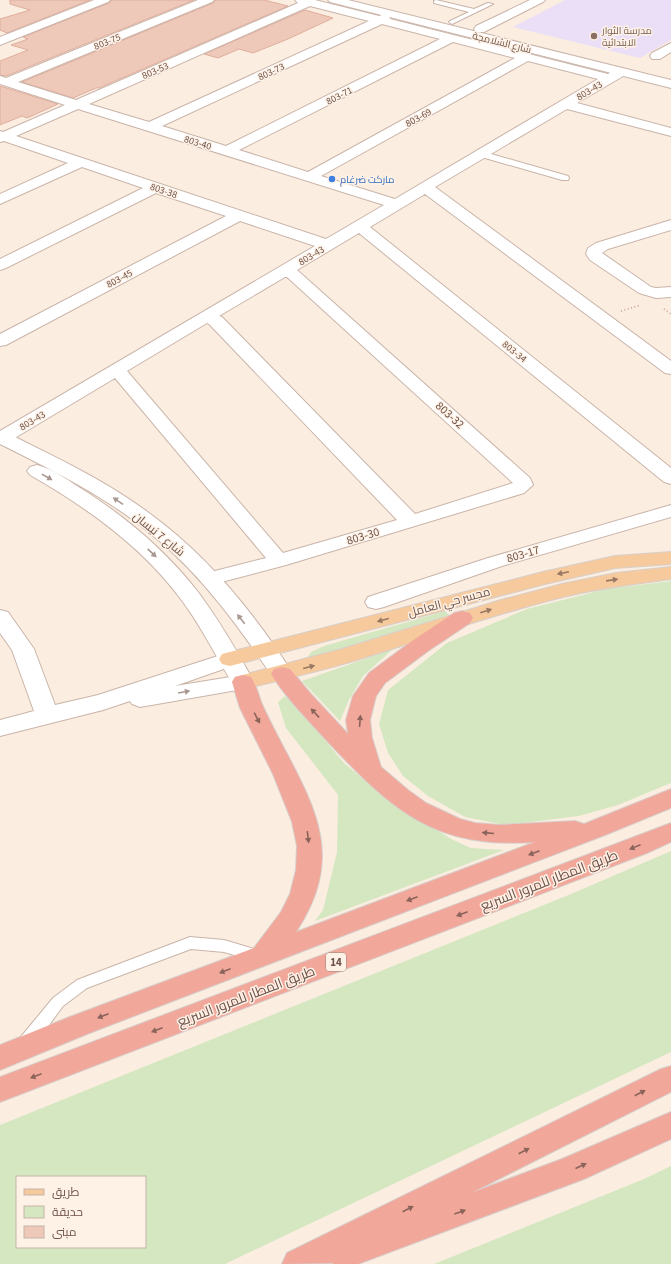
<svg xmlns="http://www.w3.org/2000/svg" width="671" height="1264" font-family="'Source Sans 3',Cairo,sans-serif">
<rect width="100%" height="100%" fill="#fbeee1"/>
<path fill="#ebdef7" d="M565,0H671V40L640,58L513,27Z"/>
<path fill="#d5e7c1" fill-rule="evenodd" d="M671,581V783L618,805L579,816L505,825L465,817L428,796L403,776L388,753L379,724L388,690L447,643L527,609L606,589Z
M445,611L449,615L319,656L307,658L311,652L324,646Z
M393,649L363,676L349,700L340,721L302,681Z
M285,696L294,703L344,763L386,798L453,840L471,848L504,850L315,921L323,910L337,852L338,795L286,728L278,702Z
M671,851V1052L225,1264H0V1125L571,894ZM17,1177H145V1247H17Z
M671,1166V1264H434L644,1179Z"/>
<path fill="#eec9ba" stroke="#e0ad9c" d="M10,0H90L7,33L0,30V19L30,10L10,4Z
M112,0H194L6,76L0,75V61L28,50L11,45L28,39L23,37L109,3Z
M216,0H264L288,6L99,88H96L73,98L22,82L213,3Z
M305,10L333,18L288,39L253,53L239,49L218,58L204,54Z
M0,86L58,104L27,118L22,116L0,125Z"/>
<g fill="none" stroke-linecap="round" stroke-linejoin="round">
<defs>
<path id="service" d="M436,0L474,9L488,3L493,4L452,24L449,22L450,21L469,12L434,3V1Z
M478,152H484L568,176L569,178L568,180H562L478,156Z
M190,937L224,940L264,952L266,956L264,960L259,962L224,952L191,949L87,988L63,1006L32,1048L26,1049L20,1048L18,1043L20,1038L53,998L77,980Z"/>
<path id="minor" d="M94,0H110L108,2L0,45V37Z
M198,0H214L212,2L18,82L76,100L298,3L295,0H315L379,16L385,14L389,15L390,19L608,74L615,69H625L626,72L625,75L577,103L671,128V136L567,109L435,187L671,361V374L665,373L425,194L370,227L671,468V484L664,482L359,233L297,270L530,478L533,485L524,493L286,565L210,585L203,584L199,579L203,574L266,558L115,378L8,442L0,443V431L315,246L240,221L6,345L0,346V334L226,216L156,193L6,268L0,270V259L143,188L82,167L0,204V194L68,163L4,141L0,142V131L3,132L65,105L0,84V76L6,78ZM310,6L369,21L149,122L89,104ZM382,24L440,39L226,146L162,126ZM453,42L515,58L308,172L239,150ZM528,61L598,79L395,199L321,176ZM78,109L384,205L326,239L16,136ZM285,277H287L513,483L415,514L222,317L219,316ZM207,323L210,325L397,520L283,553L127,371Z
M530,0H545L543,2L484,32H476L474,29L476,26Z
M671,43V52L660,59H652L650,56L652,53Z
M671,220V230L608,249L602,253L651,287L656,288L671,287V297L656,298L639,293L590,260L586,254L588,248L596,243Z
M671,505V517L502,566L384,607L376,609L368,607L365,602L368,597L488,558Z
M0,610L8,612L34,649L55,705L98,695L230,652L238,654L241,659L238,664L175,686L243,675L251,677L254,682L251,687L243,689L140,707L132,704L130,701L103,710L0,736V720L34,711L12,650L0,633Z"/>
<path id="tertiary" d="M328,0H348L671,80V88L330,2Z
M0,431L7,433C55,457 105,480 149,513C207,555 255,614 293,674L290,679L282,681L274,679C240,628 203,577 156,538C109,498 54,471 0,444Z
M37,465C54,469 70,482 85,491C127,518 167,552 198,592C219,620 237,651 254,682L251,687L243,689L235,687C217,659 203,629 183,602C144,548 88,508 30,475L27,471L30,467Z"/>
<path id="primary" d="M671,552V564L615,568L545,584L230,666L222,664L219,659L222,654L543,572L615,556Z
M671,567V579C635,584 599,588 563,597C493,614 426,639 357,660C320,671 281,680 243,689L235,687L232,682L235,677L342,649L501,600L562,584L616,573Z"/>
<path id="motorway" d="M462,611L470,613L473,618L470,623L428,651L385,683L376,696L370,720L372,738L381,767L408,790L426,803L460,819L475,823L500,825L575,821L584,824L671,789V808L605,835L87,1034L0,1070V1045L67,1018L254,948L281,912L290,894L296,870L297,846L292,822L273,774L240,708L232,682L235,677L243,675L251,677C256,685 258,693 261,702C265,711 270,721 274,729C312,803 348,853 296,932L535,842C436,849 394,812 329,743C309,721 287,699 271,674L274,669L282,667L290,669L310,693L348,734L346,720L353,696L369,673L412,641L454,613Z
M671,823V842L647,853L0,1102V1077Z
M671,1066V1092L471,1193L562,1159L671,1112V1139L584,1179L358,1264H333V1263L282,1264L287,1253L661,1069Z"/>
</defs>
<use href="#service" stroke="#cab4a9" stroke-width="2"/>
<use href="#minor" stroke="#cab4a9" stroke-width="2"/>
<use href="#tertiary" stroke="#cab4a9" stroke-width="2"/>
<use href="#primary" stroke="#d7cfcc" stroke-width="2"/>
<use href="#motorway" stroke="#d7cfcc" stroke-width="2"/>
<path stroke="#d3ac9e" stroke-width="2" stroke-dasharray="1 2.5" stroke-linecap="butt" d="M664,309L671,314
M621,311L641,305"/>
<use href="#service" fill="#fff" fill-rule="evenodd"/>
<use href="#minor" fill="#fff" fill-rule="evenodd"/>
<use href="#tertiary" fill="#fff" fill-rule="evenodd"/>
<use href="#primary" fill="#f6ca9c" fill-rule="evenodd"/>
<use href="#motorway" fill="#f2a79b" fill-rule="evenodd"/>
</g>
<defs><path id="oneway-solid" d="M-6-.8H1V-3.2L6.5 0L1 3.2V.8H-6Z"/></defs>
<g fill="#a99892">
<use href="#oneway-solid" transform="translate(47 477) rotate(29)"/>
<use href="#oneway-solid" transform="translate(118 501) rotate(-146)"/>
<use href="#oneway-solid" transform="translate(152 553) rotate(43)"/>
<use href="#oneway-solid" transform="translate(241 619) rotate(-128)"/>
<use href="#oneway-solid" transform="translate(184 692) rotate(-10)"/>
</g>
<g fill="#987763">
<use href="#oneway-solid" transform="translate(563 573) rotate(168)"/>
<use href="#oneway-solid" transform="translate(612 580) rotate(-8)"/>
<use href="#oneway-solid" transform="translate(486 611) rotate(-17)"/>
<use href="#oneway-solid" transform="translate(383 620) rotate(165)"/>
<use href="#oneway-solid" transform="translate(309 667) rotate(-15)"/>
</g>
<g fill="#8a645a">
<use href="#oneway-solid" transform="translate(315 713) rotate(-133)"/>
<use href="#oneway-solid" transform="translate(257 718) rotate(62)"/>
<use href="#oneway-solid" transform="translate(360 721) rotate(-86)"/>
<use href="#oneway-solid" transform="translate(488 833) rotate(-175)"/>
<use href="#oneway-solid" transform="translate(308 837) rotate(83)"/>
<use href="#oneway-solid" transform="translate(635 847) rotate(158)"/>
<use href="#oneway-solid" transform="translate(534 853) rotate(159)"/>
<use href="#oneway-solid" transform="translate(412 899) rotate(159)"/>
<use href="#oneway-solid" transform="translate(462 914) rotate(159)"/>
<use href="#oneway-solid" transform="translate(225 971) rotate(159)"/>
<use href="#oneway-solid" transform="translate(103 1016) rotate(159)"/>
<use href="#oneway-solid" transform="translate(157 1030) rotate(159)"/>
<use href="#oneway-solid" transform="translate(36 1076) rotate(159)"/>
<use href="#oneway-solid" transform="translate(640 1093) rotate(-27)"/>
<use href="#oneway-solid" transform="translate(524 1151) rotate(-27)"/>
<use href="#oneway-solid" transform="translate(581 1166) rotate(-24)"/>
<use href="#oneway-solid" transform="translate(408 1209) rotate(-27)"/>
<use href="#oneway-solid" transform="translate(460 1212) rotate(-20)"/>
</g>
<circle fill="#8d6e63" stroke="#fef2e7" stroke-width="1.5" cx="594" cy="36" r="4"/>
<circle fill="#3f7fe0" stroke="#fef2e7" stroke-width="1.5" cx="332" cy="179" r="4"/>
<g text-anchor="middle" stroke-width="3" stroke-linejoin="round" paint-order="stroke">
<g font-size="10" fill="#785e54" stroke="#fef2e7" text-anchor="start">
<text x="602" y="34">مدرسة الثوار<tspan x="602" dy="12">الابتدائية</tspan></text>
</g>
<g font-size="10" fill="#70534a" stroke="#fef2e7">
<text transform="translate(107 41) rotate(-22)" y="4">803-75</text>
<text transform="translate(502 42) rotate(14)" y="4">شارع الشلامجة</text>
<text transform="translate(155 70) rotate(-24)" y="4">803-53</text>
<text transform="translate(271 71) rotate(-25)" y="4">803-73</text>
<text transform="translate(589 90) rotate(-31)" y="4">803-43</text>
<text transform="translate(339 95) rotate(-27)" y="4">803-71</text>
<text transform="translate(418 117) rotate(-29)" y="4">803-69</text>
<text transform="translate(198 142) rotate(17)" y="4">803-40</text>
<text transform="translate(164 190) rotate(19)" y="4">803-38</text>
<text transform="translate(311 255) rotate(-31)" y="4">803-43</text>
<text transform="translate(119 278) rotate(-28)" y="4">803-45</text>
<text transform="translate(515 351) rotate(39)" y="4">803-34</text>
<text transform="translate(32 420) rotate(-31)" y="4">803-43</text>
</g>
<g font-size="10" fill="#366cbe" stroke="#fef2e7" text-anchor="start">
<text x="340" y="183">ماركت ضرغام</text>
</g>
<rect fill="#fef2e7" stroke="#9b8379" stroke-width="1" x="326" y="953" width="20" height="18" rx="3"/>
<g font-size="11" font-weight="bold" fill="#70534a">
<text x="336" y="966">14</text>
</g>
<g font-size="12" fill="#70534a" stroke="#fef2e7">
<text transform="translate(450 415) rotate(42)" y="4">803-32</text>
<text transform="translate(159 534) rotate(39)" y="4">شارع 7 نيسان</text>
<text transform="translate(363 536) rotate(-17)" y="4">803-30</text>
<text transform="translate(523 554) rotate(-16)" y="4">803-17</text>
<text transform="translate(449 602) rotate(-15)" y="4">مجسر حي العامل</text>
</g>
<g font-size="14" fill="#70534a" stroke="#fef2e7">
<text transform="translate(549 880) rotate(-21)" y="5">طريق المطار للمرور السريع</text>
<text transform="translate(246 996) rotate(-21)" y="5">طريق المطار للمرور السريع</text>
</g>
</g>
<rect x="16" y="1176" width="130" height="72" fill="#fef2e7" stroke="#c5b2a8"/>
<rect x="24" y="1189" width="20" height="6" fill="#f6ca9c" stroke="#c5b2a8"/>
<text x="52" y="1196" font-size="12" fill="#70534a">طريق</text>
<rect x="24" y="1206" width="20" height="12" fill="#d5e7c1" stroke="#c5b2a8"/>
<text x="52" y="1216" font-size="12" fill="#70534a">حديقة</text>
<rect x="24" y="1226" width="20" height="12" fill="#eec9ba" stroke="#c5b2a8"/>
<text x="52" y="1236" font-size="12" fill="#70534a">مبنى</text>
</svg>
